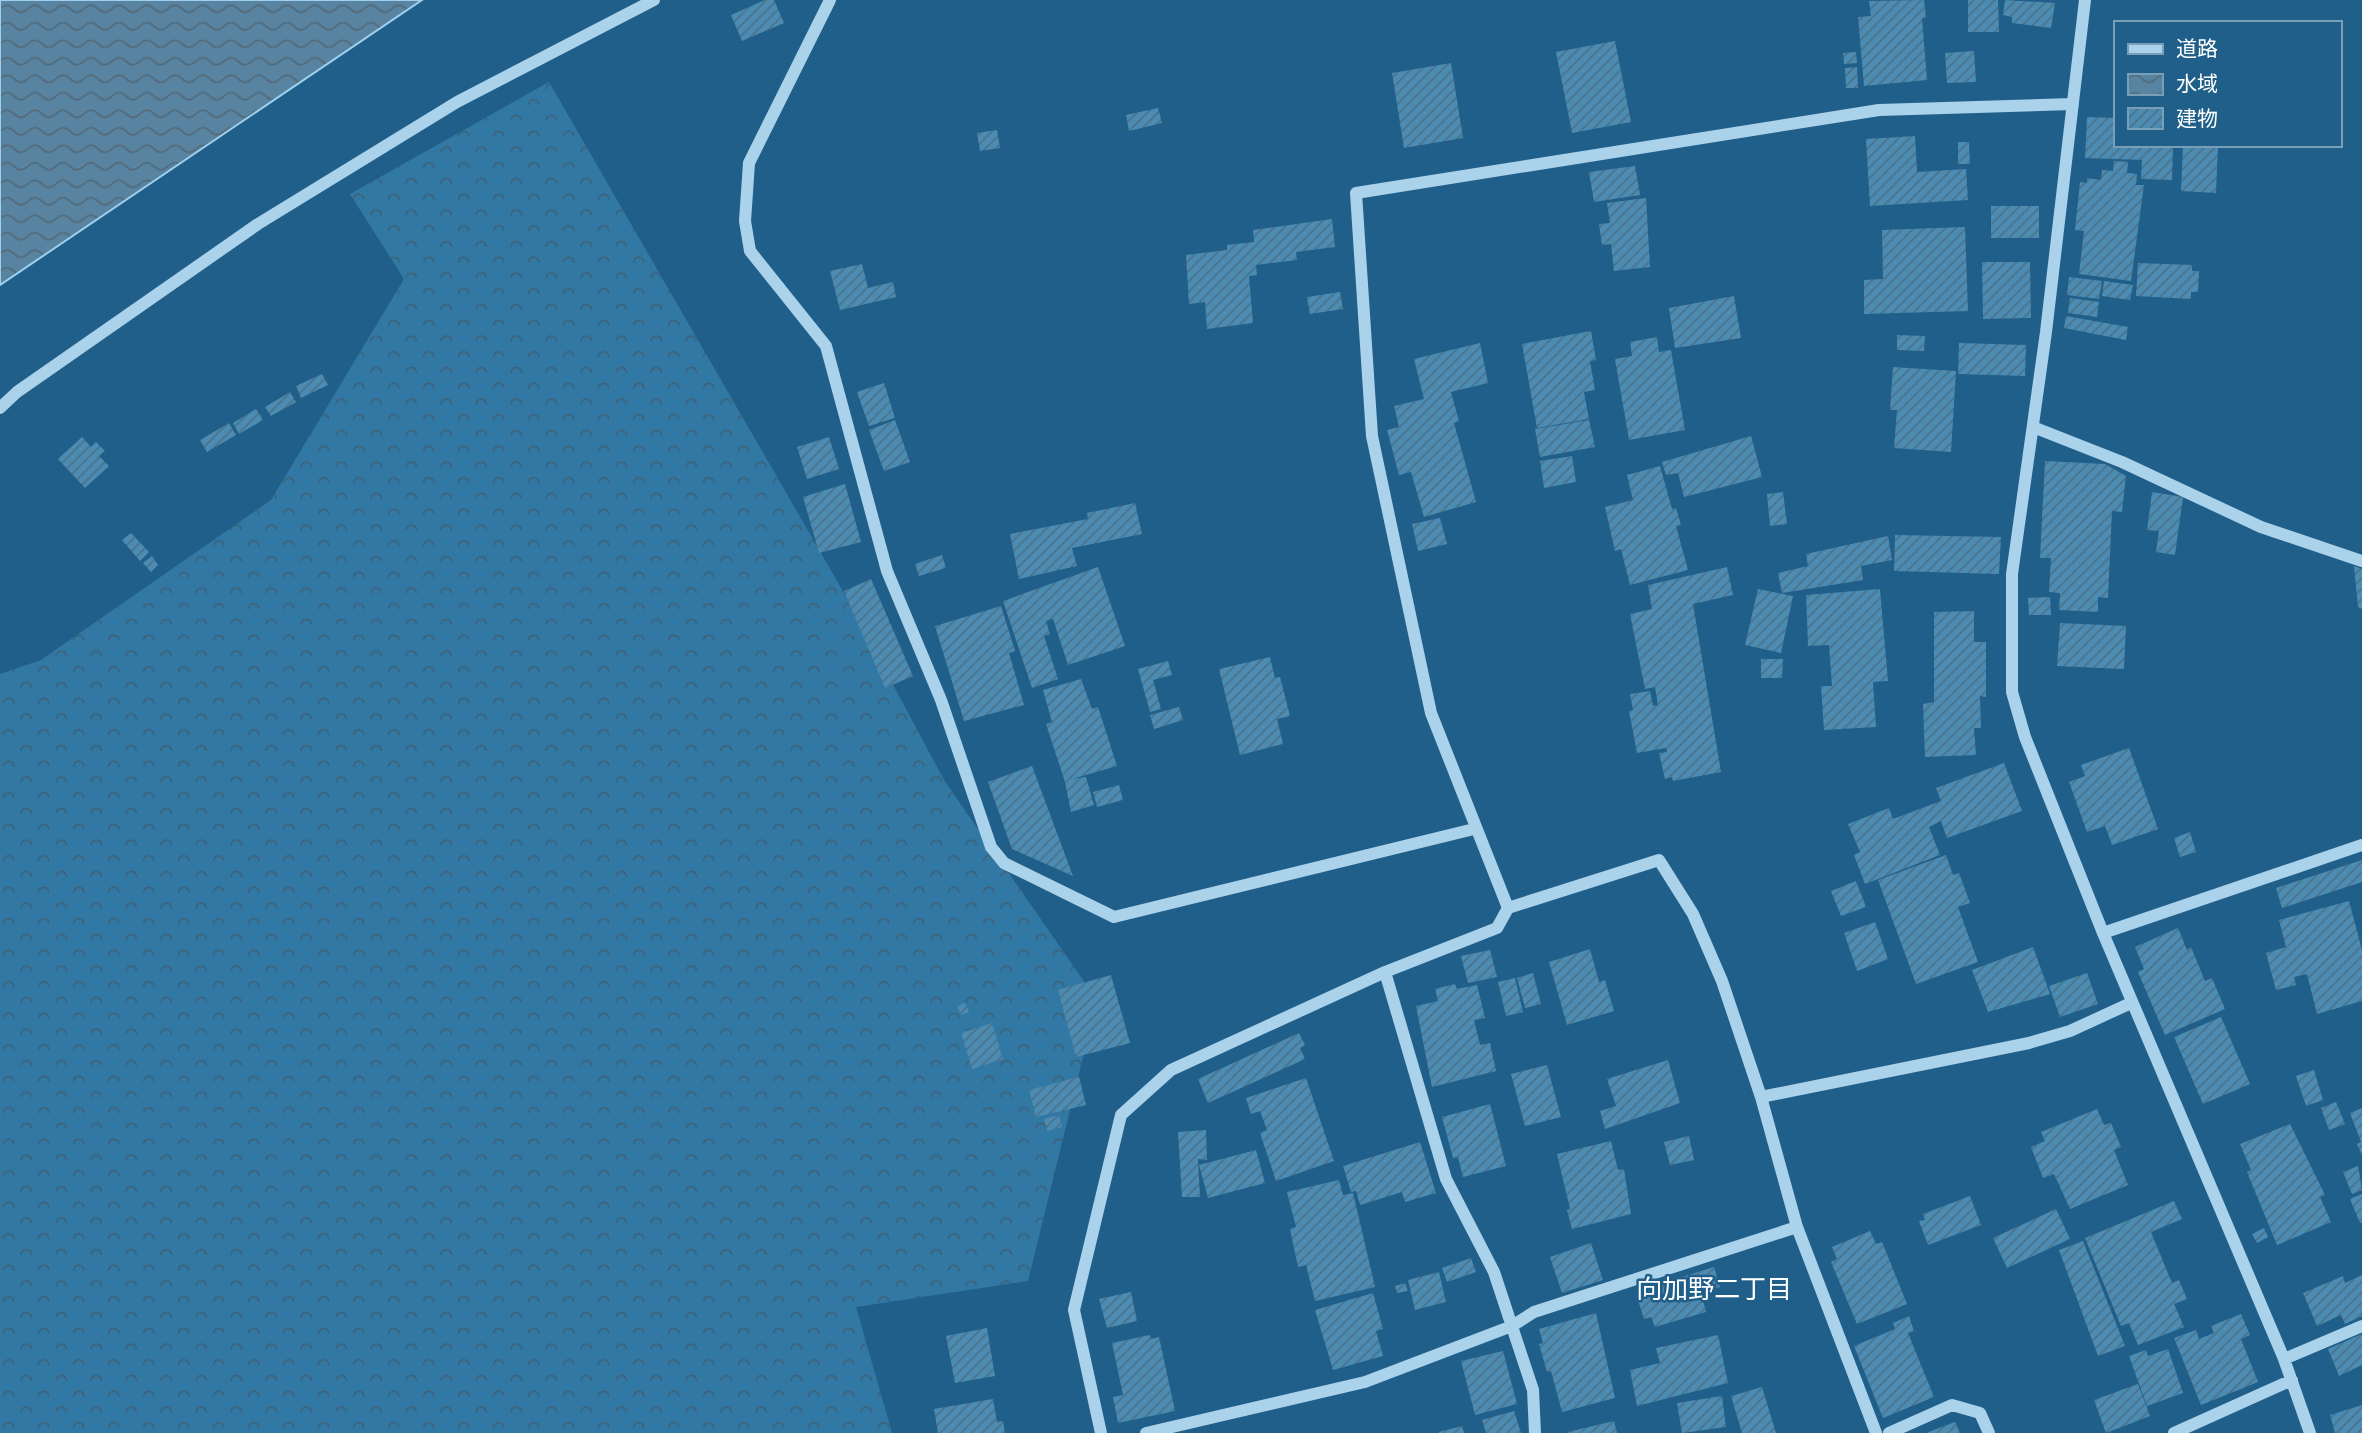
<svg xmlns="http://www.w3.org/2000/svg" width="2362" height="1433" font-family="Lato,'Noto Sans JP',sans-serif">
<defs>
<pattern id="forest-crowns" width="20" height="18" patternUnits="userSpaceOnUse" patternTransform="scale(1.75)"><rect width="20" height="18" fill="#3178a4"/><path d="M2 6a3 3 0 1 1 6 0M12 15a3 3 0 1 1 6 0" fill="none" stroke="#3e6278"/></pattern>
<pattern id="water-waves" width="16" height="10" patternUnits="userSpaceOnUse" patternTransform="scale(1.75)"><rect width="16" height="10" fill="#5884a1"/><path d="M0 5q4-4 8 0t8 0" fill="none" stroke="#536b7b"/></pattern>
<pattern id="building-hatch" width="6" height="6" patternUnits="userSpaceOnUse" patternTransform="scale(1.75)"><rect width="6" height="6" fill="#4c8bb2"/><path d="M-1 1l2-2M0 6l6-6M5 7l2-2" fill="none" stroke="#4c7289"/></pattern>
</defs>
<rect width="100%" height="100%" fill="#205f89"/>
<path fill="url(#forest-crowns)" d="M549,82L844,593L944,780L1097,1000L1028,1281L856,1307L892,1433H0V674L41,660L271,500L404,279L350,194Z"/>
<path fill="url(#water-waves)" stroke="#9ecfec" stroke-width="2" d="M0,0H422L0,285Z"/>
<path fill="url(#building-hatch)" d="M765,0H774L784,23L742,41L731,15Z
M1924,0L1926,18H1922L1927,80L1864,86L1858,17L1871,16L1869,1Z
M1968,0H1998L1999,32H1968Z
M2005,0L2055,3L2051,28L2012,23V17L2003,15Z
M1615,41L1631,122L1572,133L1556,52Z
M1974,51L1976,82L1947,83L1945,53Z
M1856,52L1857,63L1844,64L1843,53Z
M1451,63L1463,138L1404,148L1392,73Z
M1857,67L1858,88H1846L1845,68Z
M1158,108L1162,123L1129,131L1126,115Z
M2087,117L2115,118V145H2173L2172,180L2141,179L2142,160L2085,158Z
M997,130L1000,148L980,151L977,133Z
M1915,136L1917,172L1966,169L1968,200L1870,206L1866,139Z
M1958,142H1969L1970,164H1958Z
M2183,145H2218L2216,193L2181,191Z
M2114,161L2128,162L2127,173L2137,174L2136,185H2144L2131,281L2079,274L2084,231L2075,230L2080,182L2087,183V178L2101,180L2102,170L2113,171Z
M1635,166L1640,195L1594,202L1589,172Z
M1646,198L1650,267L1614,271L1611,244L1602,245L1599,224L1610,223L1607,203Z
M1991,206H2039V238H1991Z
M1332,219L1335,247L1296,252L1297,260L1256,265L1257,275L1249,276L1253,323L1207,329L1205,302L1189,304L1186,255L1227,250V245L1254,242L1253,230Z
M1965,227L1968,311L1864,314V280L1883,279L1882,230Z
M1982,262H2030L2031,318L1983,319Z
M2138,263L2192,265V271H2199L2198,292H2191V299L2136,296Z
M862,264L868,288L893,282L896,297L840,310L830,271Z
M2069,277L2102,281L2099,299L2067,295Z
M2104,281L2133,285L2130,300L2102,296Z
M1340,292L1343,309L1310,314L1307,297Z
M1734,296L1741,338L1675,348L1669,308Z
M2070,298L2099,302L2097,317L2068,313Z
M2066,316L2128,327L2126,340L2064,328Z
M1591,331L1596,360L1590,361L1595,390L1584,392L1589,419L1537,428L1522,344Z
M1897,335L1925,336L1924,351L1897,350Z
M1657,337L1659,352L1671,350L1685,430L1629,440L1615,359L1632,356L1630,342Z
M1480,343L1488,383L1451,392L1459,421L1454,423L1476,502L1424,517L1411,472L1399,475L1387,430L1399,427L1394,406L1424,399L1414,359Z
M1959,343L2026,345L2025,376L1958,374Z
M1893,367L1956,371L1951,452L1894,448L1897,410H1890Z
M322,374L328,385L301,398L296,386Z
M884,383L895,418L869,426L857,392Z
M290,392L296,402L271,416L265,407Z
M256,409L263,420L239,434L233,423Z
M895,420L910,462L884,471L869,430Z
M1589,420L1595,447L1540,457L1535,429Z
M229,423L236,435L207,452L200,440Z
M1751,436L1762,477L1684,497L1678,473L1666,475L1662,462Z
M82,437L91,447L96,442L105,451L99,456L109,466L85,488L58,459Z
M829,437L839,469L807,479L797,447Z
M1572,456L1576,482L1544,488L1540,461Z
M2045,461L2105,464L2126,476L2122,512L2112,511L2108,598L2098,597V612L2059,610L2060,593L2049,592L2051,558H2040Z
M1660,466L1672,509L1676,508L1681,525L1676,526L1688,570L1630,585L1621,549L1615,551L1605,507L1633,500L1627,475Z
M845,484L861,542L819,553L803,497Z
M1783,492L1787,524L1770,526L1767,494Z
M2152,492L2183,497L2175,555L2156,552L2159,531L2147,530Z
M1135,503L1142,534L1072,548L1077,566L1019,579L1010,534L1088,519L1087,513Z
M1440,518L1447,544L1418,551L1412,524Z
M131,533L149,552L140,561L122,540Z
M1895,535L2001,537L1999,574L1894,571Z
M1888,536L1892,560L1861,566L1863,580L1782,593L1778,573L1808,566L1806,554Z
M942,555L946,568L919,576L915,564Z
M152,556L158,565L151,572L143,563Z
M2354,566L2362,569V609L2358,607Z
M1098,567L1125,646L1068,665L1053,619L1046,621L1050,634L1044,636L1058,679L1032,688L1003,601Z
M1727,567L1733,595L1693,604L1721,772L1673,781L1672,777L1665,779L1659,753L1667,752L1666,748L1637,753L1629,711L1633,710L1630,694L1650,691L1653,706L1658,705L1655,687L1645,689L1630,614L1652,609L1648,585Z
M871,579L913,676L885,688L844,591Z
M1758,589L1793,596L1781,653L1745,645Z
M1880,589L1888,681L1873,682L1876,727L1824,730L1821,686H1832L1829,645L1808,646L1806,595Z
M2050,597L2051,615H2029L2028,598Z
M1001,606L1015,651L1009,653L1024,705L964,721L935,626Z
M1974,611V642H1986V697L1980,696L1981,728H1974L1976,755L1925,757L1923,704L1934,702V612Z
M2060,623L2126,626L2124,669L2057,666Z
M1270,657L1275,678L1280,677L1290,716L1277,719L1283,744L1240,755L1219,669Z
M1761,659H1783L1782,678H1761Z
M1168,661L1172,675L1153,680L1161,709L1150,712L1138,669Z
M1081,679L1092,709L1098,707L1117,766L1072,779L1086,777L1094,805L1071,812L1065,782L1046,724L1052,722L1043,690Z
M1179,707L1183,720L1154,729L1150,715Z
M2129,748L2158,829L2112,845L2105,826L2087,832L2069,782L2085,776L2081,765Z
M2004,763L2022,811L1947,838L1941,821L1929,827L1940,855L1865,884L1854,855L1860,852L1848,824L1889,808L1893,819L1941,801L1936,788Z
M1032,766L1073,876L1012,849L988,782Z
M1119,785L1123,800L1097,807L1093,792Z
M2190,832L2196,852L2180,857L2174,838Z
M1946,855L1953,875L1959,873L1970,903L1958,907L1978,962L1916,984L1878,880Z
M2362,860V882L2282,908L2276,888Z
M1856,881L1866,907L1841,916L1831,891Z
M2349,901L2362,950V1001L2317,1014L2307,974L2294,977L2296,985L2276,990L2266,953L2286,947L2279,920Z
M1875,922L1888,959L1857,971L1844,933Z
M2178,928L2187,950L2191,947L2205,981L2212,978L2225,1009L2165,1035L2138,972L2144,969L2135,947Z
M2033,947L2050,994L1988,1012L1972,970Z
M1590,949L1599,982L1605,980L1614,1011L1567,1025L1549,962Z
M1490,950L1497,977L1468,983L1461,956Z
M1533,973L1541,1004L1525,1008L1517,978Z
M2087,973L2098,1004L2060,1017L2049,986Z
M1111,975L1130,1043L1076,1057L1058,990Z
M1515,978L1523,1012L1506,1016L1498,982Z
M1455,984L1457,989L1477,985L1485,1018L1474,1020L1480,1045L1490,1043L1496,1071L1432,1087L1416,1006L1438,1001L1435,989Z
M965,1003L969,1012L961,1015L957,1006Z
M2221,1017L2250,1084L2203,1104L2174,1037Z
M992,1023L1003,1059L972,1069L961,1033Z
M1299,1033L1305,1045L1300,1048L1305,1059L1208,1103L1198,1079Z
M1668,1060L1680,1103L1605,1129L1600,1111L1616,1106L1607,1079Z
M1547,1065L1561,1117L1525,1126L1511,1074Z
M2314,1070L2323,1100L2306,1106L2296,1076Z
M1079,1077L1086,1105L1036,1117L1029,1090Z
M1306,1078L1334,1161L1276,1181L1260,1133L1267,1130L1260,1111L1251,1114L1246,1098Z
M2336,1102L2345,1124L2329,1130L2321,1108Z
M1490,1104L1506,1166L1463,1177L1458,1157L1453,1158L1442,1117Z
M2362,1108V1155L2357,1144L2361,1142L2350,1113Z
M2097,1109L2104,1125L2111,1123L2121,1147L2114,1150L2128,1185L2070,1209L2054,1174L2043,1178L2031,1147L2045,1141L2041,1132Z
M1059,1115L1062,1127L1047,1131L1044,1119Z
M2290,1124L2325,1195L2320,1197L2331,1222L2277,1245L2247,1172L2251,1170L2240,1144Z
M1206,1130L1207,1160L1198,1159L1200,1197H1182L1178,1132Z
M1689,1136L1694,1160L1670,1165L1664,1142Z
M1611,1141L1618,1170L1624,1169L1631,1214L1572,1229L1567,1210L1570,1209L1557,1154Z
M1420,1142L1436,1193L1405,1202L1402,1192L1360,1205L1356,1191L1351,1192L1343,1166Z
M1256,1150L1265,1183L1208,1198L1199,1165Z
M2358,1166L2362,1190L2352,1194L2343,1172Z
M1339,1180L1343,1195L1353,1193L1375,1287L1315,1301L1306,1265L1298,1267L1290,1229L1296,1227L1287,1192Z
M2362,1194V1222L2360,1223L2350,1199Z
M1970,1196L1981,1225L1928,1245L1919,1221L1925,1220L1923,1214Z
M2174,1201L2182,1219L2151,1232L2172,1283L2179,1280L2187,1299L2174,1304L2184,1327L2138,1345L2129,1323L2121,1326L2085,1238Z
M2056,1209L2070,1239L2007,1268L1993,1238Z
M2264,1228L2268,1237L2257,1243L2252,1234Z
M1870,1231L1876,1244L1882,1242L1907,1304L1857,1324L1831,1262L1837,1259L1832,1247Z
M2083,1241L2125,1346L2098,1356L2059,1250Z
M1591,1243L1603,1280L1562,1293L1550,1257Z
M1471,1258L1476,1272L1447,1282L1442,1268Z
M1714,1267L1720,1287L1701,1292L1706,1312L1655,1327L1651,1317L1644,1319L1637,1297L1644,1294L1643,1289Z
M1439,1272L1446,1302L1415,1310L1408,1280Z
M2362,1275V1316L2345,1324L2341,1315L2317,1326L2303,1293L2343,1276L2345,1283Z
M1405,1283L1408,1291L1397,1293L1395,1286Z
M1131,1292L1137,1321L1107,1328L1099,1299Z
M1373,1293L1383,1329L1376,1331L1383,1356L1333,1370L1315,1310Z
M1596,1313L1615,1398L1562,1412L1551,1371L1547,1372L1539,1344L1543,1343L1539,1329Z
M2241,1314L2250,1335L2241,1339L2258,1382L2201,1405L2174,1338L2196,1330L2199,1339L2214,1333L2211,1326Z
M1909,1316L1914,1331L1908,1333L1934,1397L1883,1418L1854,1346L1895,1329L1893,1323Z
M987,1328L995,1376L955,1383L946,1336Z
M2362,1334V1365L2339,1376L2328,1349Z
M1150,1335L1151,1339L1159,1337L1175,1411L1118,1423L1113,1397L1123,1395L1112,1343Z
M1718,1335L1728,1383L1637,1406L1630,1370L1660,1363L1656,1348Z
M2168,1349L2183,1393L2147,1406L2129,1356L2146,1350L2148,1356Z
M1503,1351L1517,1404L1475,1415L1461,1361Z
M2138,1384L2150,1416L2106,1433L2094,1400Z
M1762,1387L1776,1433H1742L1731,1396Z
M1722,1396L1726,1427L1682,1433L1677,1403Z
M993,1399L997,1422L1003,1421L1005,1433H938L934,1409Z
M2362,1405V1433H2335L2330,1415Z
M1514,1411L1521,1433H1486L1482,1420Z
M1614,1421L1617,1433H1568V1432Z
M1955,1422L1960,1433H1926Z
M1462,1426L1464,1433H1439V1432Z"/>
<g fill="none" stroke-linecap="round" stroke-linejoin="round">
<path stroke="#abd2eb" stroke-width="12" d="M830,0L749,163L745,221L750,251L826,346L887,571L941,700L991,847L1004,863L1114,917L1474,829
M2085,0L2046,332L2012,574V692L2025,737L2103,933L2284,1359L2310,1433
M0,408L17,392L258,224L457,102L654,0
M2033,427L2122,462L2261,527L2362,561
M1508,908L1431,713L1372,436L1356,193L1879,110L2073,104
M2103,933L2362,845
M1385,972L1446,1179L1494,1272L1533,1390L1535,1433
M1761,1097L2029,1043L2070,1031L2131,1003
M2284,1359L2362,1326
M1101,1433L1074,1310L1121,1115L1171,1070L1385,972L1497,928L1508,908L1659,860L1693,914L1722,981L1761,1097L1797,1227L1876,1433
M1146,1433L1365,1382L1512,1326L1534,1312L1797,1227
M1889,1433L1952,1405L1980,1413L1989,1433
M2174,1433L2292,1380"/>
</g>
<g text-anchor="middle" stroke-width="5" stroke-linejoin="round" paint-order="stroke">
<g font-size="26" fill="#fff" stroke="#205f89">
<text x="1714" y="1298">向加野二丁目</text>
</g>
</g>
<rect x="2114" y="21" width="228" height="126" fill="#205f89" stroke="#799fb8" stroke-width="2"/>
<rect x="2128" y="44" width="35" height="10" fill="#abd2eb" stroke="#799fb8" stroke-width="2"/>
<text x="2176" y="56" font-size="21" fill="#ffffff">道路</text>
<rect x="2128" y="74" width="35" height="21" fill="url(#water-waves)" stroke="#799fb8" stroke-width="2"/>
<text x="2176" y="91" font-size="21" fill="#ffffff">水域</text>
<rect x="2128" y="108" width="35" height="21" fill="url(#building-hatch)" stroke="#799fb8" stroke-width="2"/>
<text x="2176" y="126" font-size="21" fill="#ffffff">建物</text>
</svg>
